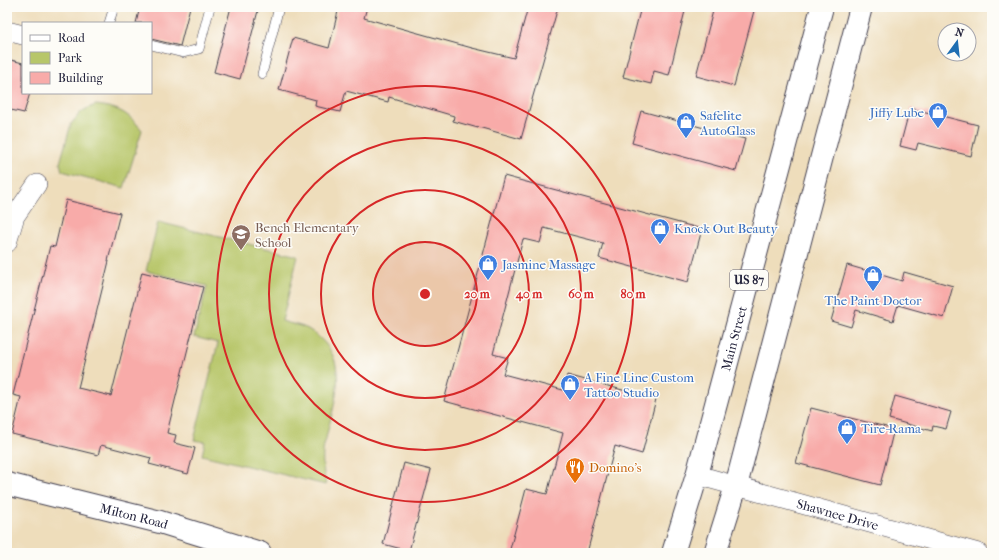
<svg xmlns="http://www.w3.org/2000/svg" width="999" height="560" font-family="'IM FELL French Canon',serif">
<rect width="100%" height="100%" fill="#fdfcf7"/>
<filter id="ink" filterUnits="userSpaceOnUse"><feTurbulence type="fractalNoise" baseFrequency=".025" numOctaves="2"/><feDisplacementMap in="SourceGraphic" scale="8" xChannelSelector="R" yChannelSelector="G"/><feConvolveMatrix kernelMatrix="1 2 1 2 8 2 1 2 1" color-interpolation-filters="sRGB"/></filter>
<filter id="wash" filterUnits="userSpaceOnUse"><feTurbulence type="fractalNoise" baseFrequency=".012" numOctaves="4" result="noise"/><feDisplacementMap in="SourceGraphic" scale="16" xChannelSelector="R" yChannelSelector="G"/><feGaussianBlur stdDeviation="0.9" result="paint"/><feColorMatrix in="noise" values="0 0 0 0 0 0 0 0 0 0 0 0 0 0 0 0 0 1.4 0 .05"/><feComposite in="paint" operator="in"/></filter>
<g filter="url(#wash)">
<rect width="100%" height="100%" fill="#edb"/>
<path fill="#b7c669" stroke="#6c7452" d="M96,105C119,108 127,112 142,130L124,188L62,171L60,163L71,124L81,112L88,108Z
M158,222L298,256L282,321C290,324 301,325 308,329C351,356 337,393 327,434C326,440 323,446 323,452C322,464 324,474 326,485L202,455L205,442L194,440L218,343L194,337L207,286L146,271Z"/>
<g id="blocks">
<path fill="#f8aba9" d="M140,7H190L180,46L151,39V23H136Z
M231,7H259L240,79L214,72Z
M339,7H367L364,18L472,48L514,58L528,7H558L521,139L478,127V128L453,121L454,116L389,97L388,102L346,91L340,112L315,106L316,100L279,90L293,38L329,48Z
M641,7H686L669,75L654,71L651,84L623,77Z
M714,7H755L734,86L696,76Z
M7,59L23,63V93H30L24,113L7,109Z
M910,108L978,125L971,156L918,143L916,150L900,146Z
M641,111L745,139L736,171L632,143Z
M504,176L702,229L688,282L599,258L603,243L544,228L540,243L523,239L493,354L508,358L503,374L563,390L567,375L656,399L642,454L615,446L587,553H509L526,489L547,494L563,433L444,401Z
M66,200L120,213L108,261H109L78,388L111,396L142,272L203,287L167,433L176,435L174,443L195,448L188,474L149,464L151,458L101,445L98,455L12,434L21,397L13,395L50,246L55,247Z
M847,265L902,281L904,272L953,286L944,318L898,305L893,321L856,310L851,327L831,321Z
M895,396L951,412L946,429L933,426L932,431L889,419Z
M811,408L894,429L880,485L796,463Z
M404,463L431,470L409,551L383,544Z"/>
</g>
</g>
<g filter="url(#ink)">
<use href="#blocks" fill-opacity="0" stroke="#413e4e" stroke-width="1"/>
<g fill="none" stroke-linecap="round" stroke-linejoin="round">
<defs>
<path id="service" d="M109,23L114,7
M151,45L183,53L199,49L210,7
M262,74L279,7"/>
<g id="minor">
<path d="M7,31L23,35"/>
<path d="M7,243L15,216L37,184"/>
<path id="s1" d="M697,475L978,553"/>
</g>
<g id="tertiary">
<path id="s2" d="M7,484L160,522L260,553"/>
</g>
<g id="primary">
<path id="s3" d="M673,553L697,475L822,7"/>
<path d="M715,553L736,486L861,7"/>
</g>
</defs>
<use href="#service" stroke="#413e4e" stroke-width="10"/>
<use href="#minor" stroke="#413e4e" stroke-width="20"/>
<use href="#tertiary" stroke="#413e4e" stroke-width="24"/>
<use href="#primary" stroke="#413e4e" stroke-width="24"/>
<use href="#service" stroke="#fff" stroke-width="9"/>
<use href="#minor" stroke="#fff" stroke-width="19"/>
<use href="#tertiary" stroke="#fff" stroke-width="22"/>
<use href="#primary" stroke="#fff" stroke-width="22"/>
</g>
</g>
<circle cx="425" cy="294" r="52" fill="#d62828" fill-opacity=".12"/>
<g fill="none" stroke="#d62828" stroke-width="2">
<circle cx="425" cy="294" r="52"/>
<circle cx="425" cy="294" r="104"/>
<circle cx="425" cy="294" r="156"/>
<circle cx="425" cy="294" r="208"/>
</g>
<defs>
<symbol id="shop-pin" viewBox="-11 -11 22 30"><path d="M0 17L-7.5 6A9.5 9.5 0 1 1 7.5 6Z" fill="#3f7fe0" stroke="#fdfcf7"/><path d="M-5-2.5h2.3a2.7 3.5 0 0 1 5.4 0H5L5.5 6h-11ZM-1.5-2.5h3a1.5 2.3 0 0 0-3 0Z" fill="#fff"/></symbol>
<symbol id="school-pin" viewBox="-11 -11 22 30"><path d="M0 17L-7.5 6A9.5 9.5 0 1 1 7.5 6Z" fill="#8d6e63" stroke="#fdfcf7"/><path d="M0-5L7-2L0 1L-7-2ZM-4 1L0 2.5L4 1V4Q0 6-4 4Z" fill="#fff"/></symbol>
<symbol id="restaurant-pin" viewBox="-11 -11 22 30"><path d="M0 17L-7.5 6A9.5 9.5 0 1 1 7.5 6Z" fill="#e8710a" stroke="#fdfcf7"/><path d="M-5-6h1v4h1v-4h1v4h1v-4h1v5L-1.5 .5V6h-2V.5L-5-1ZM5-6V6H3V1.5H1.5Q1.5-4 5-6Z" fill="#fff"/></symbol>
</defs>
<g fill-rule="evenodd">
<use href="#shop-pin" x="927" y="101" width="22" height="30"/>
<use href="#shop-pin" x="675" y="111" width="22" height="30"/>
<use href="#shop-pin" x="649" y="217" width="22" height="30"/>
<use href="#school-pin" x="230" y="223" width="22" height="30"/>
<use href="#shop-pin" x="477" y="253" width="22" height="30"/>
<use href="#shop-pin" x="862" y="264" width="22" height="30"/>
<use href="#shop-pin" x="559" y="373" width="22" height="30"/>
<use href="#shop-pin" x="836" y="417" width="22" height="30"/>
<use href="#restaurant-pin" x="564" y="456" width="22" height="30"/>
</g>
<g text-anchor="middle" stroke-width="3" stroke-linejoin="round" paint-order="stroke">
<rect fill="#fdfcf7" stroke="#646373" stroke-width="1" x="730" y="270" width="38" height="20" rx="3"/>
<g font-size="12" font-weight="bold" fill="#22223b">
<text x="749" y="284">US 87</text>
</g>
<g font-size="13" fill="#366cbe" stroke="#fdfcf7" text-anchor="start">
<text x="924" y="117" text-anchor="end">Jiffy Lube</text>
<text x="700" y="120">Safelite<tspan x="700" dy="15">AutoGlass</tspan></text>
<text x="674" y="233">Knock Out Beauty</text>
<text x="502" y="269">Jasmine Massage</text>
<text x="873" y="305" text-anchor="middle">The Paint Doctor</text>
<text x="584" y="382">A Fine Line Custom<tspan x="584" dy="15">Tattoo Studio</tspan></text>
<text x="861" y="433">Tire-Rama</text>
</g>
<g font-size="13" fill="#785e54" stroke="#fdfcf7" text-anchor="start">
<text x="255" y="232">Bench Elementary<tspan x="255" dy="15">School</tspan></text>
</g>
<g font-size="13" fill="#22223b" stroke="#fdfcf7">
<text dy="5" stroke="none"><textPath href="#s3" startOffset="223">Main Street</textPath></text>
<text dy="5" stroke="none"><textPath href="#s1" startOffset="146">Shawnee Drive</textPath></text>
<text dy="5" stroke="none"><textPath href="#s2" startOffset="131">Milton Road</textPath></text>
</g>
<g font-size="13" fill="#c56008" stroke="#fdfcf7" text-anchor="start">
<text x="589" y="472">Domino's</text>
</g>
</g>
<circle cx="425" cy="294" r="6" fill="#d62828" stroke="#fdfcf7" stroke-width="2"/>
<g font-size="12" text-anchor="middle" font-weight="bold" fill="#d62828" stroke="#fdfcf7" stroke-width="3" stroke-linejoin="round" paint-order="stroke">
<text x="477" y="298">20 m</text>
<text x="529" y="298">40 m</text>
<text x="581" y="298">60 m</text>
<text x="633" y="298">80 m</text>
</g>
<rect width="999" height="560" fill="none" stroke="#fdfcf7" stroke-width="24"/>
<rect x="22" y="22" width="130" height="72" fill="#fdfcf7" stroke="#a5a5ac"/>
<rect x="30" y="35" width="20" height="6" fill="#ffffff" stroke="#a5a5ac"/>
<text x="58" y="42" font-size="12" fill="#22223b">Road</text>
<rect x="30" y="52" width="20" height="12" fill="#b7c669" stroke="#a5a5ac"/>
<text x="58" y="62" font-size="12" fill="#22223b">Park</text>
<rect x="30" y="72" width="20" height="12" fill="#f8aba9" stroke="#a5a5ac"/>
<text x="58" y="82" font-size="12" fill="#22223b">Building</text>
<g transform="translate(957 42) rotate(15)"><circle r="19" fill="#fdfcf7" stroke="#a5a5ac"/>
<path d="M0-3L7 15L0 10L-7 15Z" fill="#1f6fb2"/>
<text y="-6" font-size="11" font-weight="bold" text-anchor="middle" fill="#22223b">N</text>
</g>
</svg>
